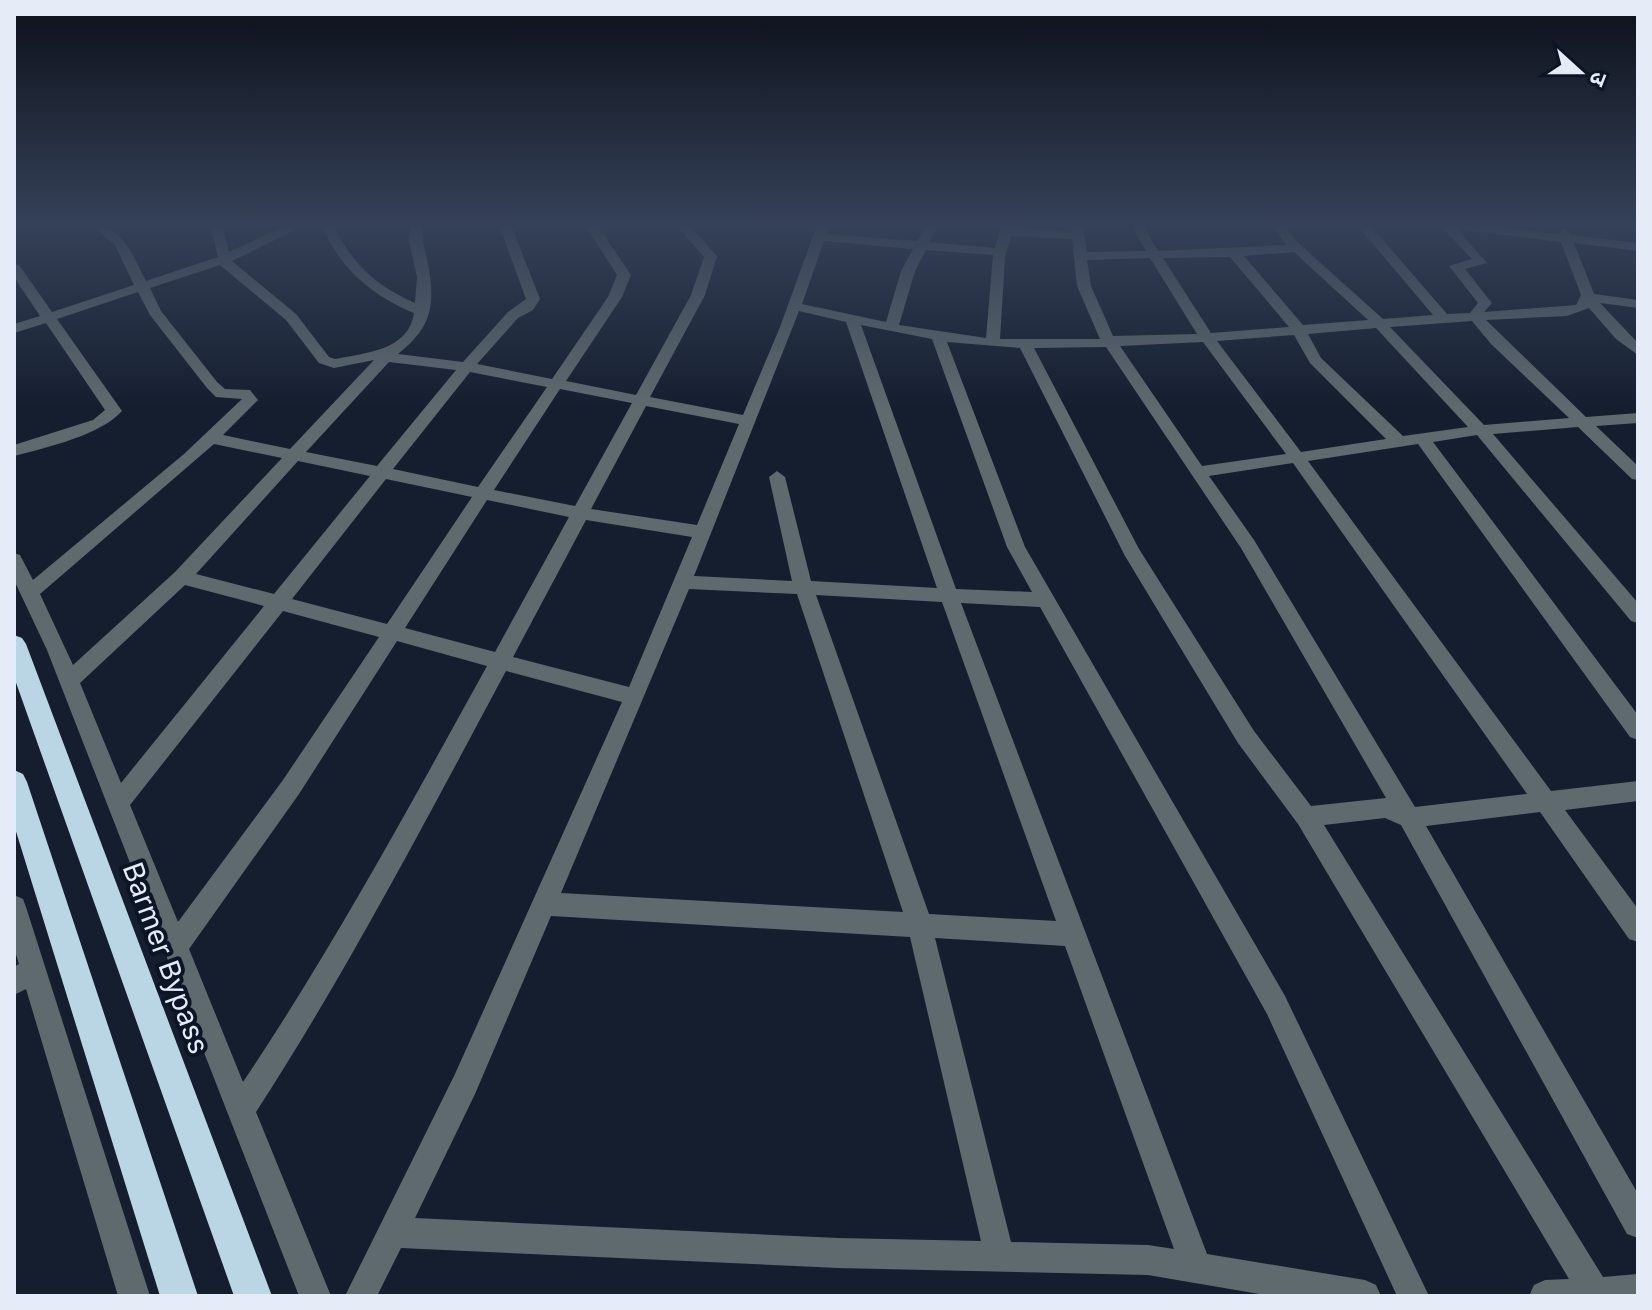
<svg xmlns="http://www.w3.org/2000/svg" width="1652" height="1310" font-family="Inter,'Noto Sans Devanagari',sans-serif">
<rect width="100%" height="100%" fill="#151e2f"/>
<g fill="none" stroke-linecap="round" stroke-linejoin="round">
<path fill="#5f6a6f" fill-rule="evenodd" d="M92,225C123,225 133,257 146,281L218,257L210,225H222L229,252L288,225H305L232,261L296,314L329,357L335,359C366,353 409,350 414,313C371,295 340,269 322,225H334C350,263 378,287 415,303L417,277L409,241L411,225H423C421,244 428,258 430,276C435,313 426,331 398,354L463,362L508,312L526,299L499,225H511L540,299L533,310L518,318L477,364L552,379L608,297L617,275L585,225H597L631,275L622,297L566,381L636,395L691,295L704,257L676,225H689L717,256L705,295L650,397L743,415L780,327L817,225H829L826,234L917,241L926,225H938L929,242L995,248L1001,225L1072,232L1071,225H1083L1087,252L1146,251L1131,225H1143L1158,251L1286,245L1273,225H1285L1295,240L1383,319L1433,315L1357,225H1370L1447,314L1470,313L1478,303L1449,266L1472,259L1440,225H1486L1558,234L1564,228L1571,235L1638,243V251L1574,243L1594,294L1638,300V308L1600,303L1638,343V355L1616,339L1589,308L1567,316L1486,320L1586,417L1638,413V423L1596,426L1638,466V480L1632,479L1578,427L1493,434L1638,603V623L1631,621L1477,435L1433,442L1638,715V740L1630,737L1418,444L1308,461L1551,791L1638,781V801L1565,810L1638,909V942L1629,939L1540,812L1426,826L1638,1194V1238L1627,1234L1401,825L1385,818L1324,825L1603,1277L1638,1274V1296H1529L1534,1285L1545,1280L1569,1279L1298,824L1238,743L1125,556L1020,348L947,342L1025,547L1285,996L1429,1296H1397L1267,1014L1040,607L961,603L1207,1254L1365,1280L1376,1285L1381,1296H1271L1148,1275L838,1268L401,1248L377,1296H345L455,1074L622,702L506,671C426,820 348,970 256,1112L331,1296H299L47,650L14,580V553L20,555L33,580L184,454L242,399L216,397L207,388L150,315L138,292L57,319L122,411C101,435 45,448 14,456V445L93,420L105,410L46,323L14,333V324L40,316L14,277V264L19,265L52,312L134,285L115,245ZM1457,229L1561,242L1581,295L1576,305L1484,312L1492,303L1465,269L1487,263ZM1011,236L1072,239L1077,286L1100,339H1000L1005,257ZM824,241L913,249L901,271L886,322L802,304ZM926,250L993,255L986,338L899,325L915,271ZM1294,252L1368,320L1303,325L1244,256ZM1230,257L1289,327L1211,333L1163,258ZM1150,258L1197,334L1113,336L1091,286L1087,260ZM220,265L286,320L319,363L334,368L374,360L290,449L223,435L258,400L250,390L225,389L217,382L161,311L150,288ZM799,311L846,322L937,588L811,581L785,477L777,471L769,477L792,581L694,576ZM1472,321L1491,344L1569,418L1484,425L1390,327ZM861,325L932,339L1007,547L1032,592L956,589ZM1376,328L1468,427L1403,436L1321,358L1308,334ZM1294,335L1310,363L1386,439L1301,452L1217,341ZM1203,342L1286,454L1202,466L1120,346ZM1106,347L1241,548L1386,798L1311,806L1254,731L1139,549L1034,348ZM389,362L456,370L377,466L306,452ZM470,372L547,387L478,487L393,469ZM560,389L632,403L575,506L494,490ZM646,406L739,424L697,525L591,509ZM214,444L282,458L175,572L73,665L40,594ZM298,461L370,476L274,594L196,574ZM1293,463L1527,794L1415,807L1254,540L1209,476ZM386,479L472,497L387,624L292,599ZM487,500L569,517L495,652L405,628ZM586,520L692,537L629,687L513,657ZM185,585L264,606L121,783L80,683ZM689,589L797,594L903,912L561,893ZM816,595L942,602L1056,921L929,914ZM283,611L379,637L283,780L178,922L130,805ZM397,641L487,666C409,807 333,948 243,1082L189,949L299,794ZM551,916L910,937L981,1241L838,1238L415,1218L475,1094ZM935,938L1065,946L1174,1249L1148,1245L1011,1242Z
M1631,225H1638V231L1634,230Z
M14,895L23,899L26,907L150,1296H118L26,989L14,995V967L19,964L14,948Z"/>
<path fill="#bad5e4" fill-rule="evenodd" d="M14,635L22,638L26,644L272,1296H234L14,677Z
M14,770L23,774L27,782L198,1296H160L14,825Z"/>
</g>
<linearGradient id="sky" x2="0" y2="1"><stop stop-color="#0c101a"/><stop offset="0.55" stop-color="#354158"/><stop offset="1" stop-color="#354158" stop-opacity="0"/></linearGradient>
<rect width="1652" height="409" fill="url(#sky)"/>
<g text-anchor="middle" stroke-width="8" stroke-linejoin="round" paint-order="stroke">
<g font-size="28" fill="#e5ebf7" stroke="#0c1525">
<text transform="translate(166 958) rotate(70)" y="10">Barmer Bypass</text>
</g>
</g>
<rect width="1652" height="1310" fill="none" stroke="#e5ebf7" stroke-width="32"/>
<g transform="translate(1580 72) rotate(111)" stroke="#0c1525" stroke-width="6" paint-order="stroke">
<path d="M0-6L14 30L0 20L-14 30Z" fill="#e5ebf7"/>
<text y="-12" font-size="22" font-weight="bold" text-anchor="middle" fill="#e5ebf7">उ</text>
</g>
</svg>
